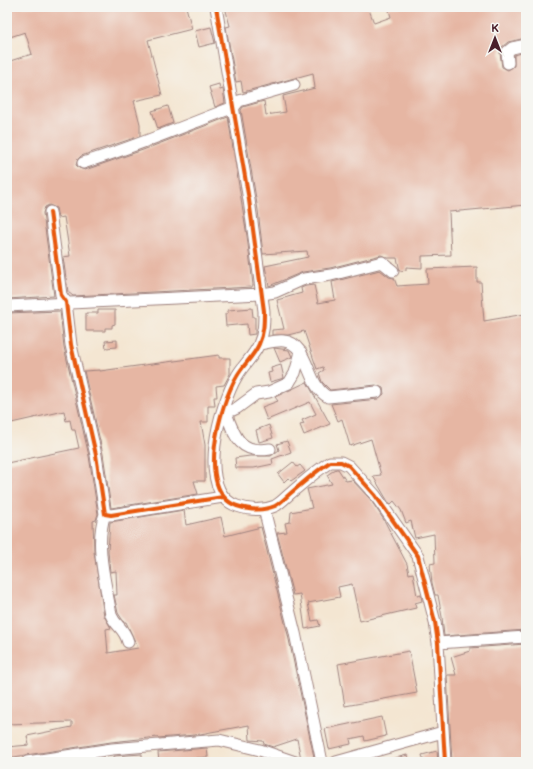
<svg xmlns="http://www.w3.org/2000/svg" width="533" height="769" font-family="'Balsamiq Sans',sans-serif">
<rect width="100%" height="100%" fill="#f6f6f2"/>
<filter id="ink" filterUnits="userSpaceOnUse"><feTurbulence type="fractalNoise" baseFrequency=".025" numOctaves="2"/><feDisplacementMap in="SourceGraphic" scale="8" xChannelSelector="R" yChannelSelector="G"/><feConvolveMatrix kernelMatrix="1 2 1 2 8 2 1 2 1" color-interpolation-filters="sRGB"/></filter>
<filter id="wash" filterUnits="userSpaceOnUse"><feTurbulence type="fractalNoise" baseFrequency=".012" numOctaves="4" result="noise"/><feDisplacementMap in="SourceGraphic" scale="16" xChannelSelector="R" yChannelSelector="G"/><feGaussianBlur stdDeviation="0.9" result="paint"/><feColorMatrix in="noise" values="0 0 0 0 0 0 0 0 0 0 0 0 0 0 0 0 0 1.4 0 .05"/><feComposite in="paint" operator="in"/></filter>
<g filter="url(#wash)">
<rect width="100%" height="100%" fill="#f4e6d2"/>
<g id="blocks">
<path fill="#e6b6a3" d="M7,7H69L70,10L86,7H186L192,29L148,40L162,95L134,101L140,124V136L81,156L78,159L76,165L79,168L85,170L143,150L228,117L247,236L253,285L252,287L73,296L68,292L63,257L70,256L64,217L58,218L56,208L49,205L45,207L43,213L54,296L7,299V62L32,54L25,32L7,38Z
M225,7H368L374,23L391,17L388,7H526V38L508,42L502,47L500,53L502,67L508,70L514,66V55L526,52V205L449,212L451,255L422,256V268L406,267V270L400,271L397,258H388L381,255L330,268L303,272L269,286L265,266L308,257L307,251L263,254L258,210L241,110L243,107L264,101L266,115L286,112L283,96L315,88L313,73L243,92L241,81L236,82L226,27L230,26Z
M211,27L215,43L199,47L195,31Z
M219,84L220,90L223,89L225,103L215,107L209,87Z
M168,106L173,123L158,129L152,111Z
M477,267V282H481L484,321L525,314L526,630L444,636L442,617L438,595H435L432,583L430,564L435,563L434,534L415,538L411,521L406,523L401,510L394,501L390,505L373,476L381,475L371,439L350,446L342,419L338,421L331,404L378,399L384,394L383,388L376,385L330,390L322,382L319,373L324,370L323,367L317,369L304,331L288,335H272V330L284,329L277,300L302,293L301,288L306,286L314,285L318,303L335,300L332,282L380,270L389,277L394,278L397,286L428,284L427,269Z
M252,308L253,317H255V334L248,335L247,324L226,326L225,314L228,313V310Z
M98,310H115V324L112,325V328H105V331H86V313H98Z
M60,311L64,347L89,456L98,514L96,520L93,521L94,552L104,616L111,628L106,629L108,653L138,648L126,622H124L118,613L114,595H117L116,571L110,572L108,551L110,522L184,510L186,525L221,517L225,536L261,527L288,635L314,757L301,759L297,739L273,747L264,744L263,741L250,740L249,725L195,735L158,738V737L111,742L7,758V747L29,745L27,736L72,727V722L7,724V463L79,448L75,430H72L70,420L66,421L64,411L7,424V313Z
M117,340V347L106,348L105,341Z
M274,348L289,350L292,357L280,362Z
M219,355V358H230V374L224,385L216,386L217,397H214L215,406H208V422H201L205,445V481H194L198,494L111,508L103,454L84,371L100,370V371Z
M281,365L284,378L270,382L268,373L272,372L271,368Z
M307,382L330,424L304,435L300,425L304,424L302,420L316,414L310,402L267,420L262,407L278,401L275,397Z
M269,425L273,438L259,442L256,430Z
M287,441L291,452L272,459L273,464L254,468H236L235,458L250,456H271L279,450L277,444Z
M293,462L297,467L300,465L305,471L291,481L288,478L284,482L278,474Z
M336,469H338L346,481L352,480L370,499L384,520L407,564L409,574L413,573L417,596L421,595L422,601L415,603L416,608L360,621L352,584L338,587L340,597L308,603L312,621L318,620L320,626L305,629L300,594L293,595L277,533L287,532L285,523L290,522L291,512L312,508L307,489L332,484L327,475Z
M526,644V762H452L447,675H456L451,657L470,651V648Z
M409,651L417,693L345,706L338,664Z
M382,717L386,736L365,741L364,736L350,739L351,744L329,749L325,729Z
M207,748L208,757L196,758V762H159L158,752Z
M437,751L438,762H424L422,755Z
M142,754V762H115L114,756Z
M407,755L409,762H388V760Z"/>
</g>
</g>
<g filter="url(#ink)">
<use href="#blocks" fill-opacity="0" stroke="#9f827e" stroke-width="1"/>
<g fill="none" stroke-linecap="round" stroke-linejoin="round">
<defs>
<path id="minor" d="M216,7L249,200L264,311C264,323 264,333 259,344C254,356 243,365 237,376C220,404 195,491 237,506C249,510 263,511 275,506C281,503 287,496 292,492C304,482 316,471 330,462H341L349,466L375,495L418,556L435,622L438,643L445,762
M508,63L507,52L512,48L526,45
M83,163C135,147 184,126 234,107L239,101L294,85
M50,212L61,295L66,302L71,345L96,455L105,514L111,515L223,497
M7,306L262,294L275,292L304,279L331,275L382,262L393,271
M259,344C267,343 276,340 284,341C309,343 306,386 328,397L377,392
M226,413C235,438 241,454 270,449
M222,415L237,408L256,394L269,392L289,383L295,373L301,352
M264,509L295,633L322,762
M105,514C94,544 106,584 111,615C116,627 124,627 128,642
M438,643L526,637
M27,762L112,749L219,740L260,750L295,762
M336,762L443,732"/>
</defs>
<use href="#minor" stroke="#9f827e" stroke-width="13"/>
<use href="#minor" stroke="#fff" stroke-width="11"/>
<defs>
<path id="cycleway" d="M216,7L249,200L264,311C264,323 264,333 259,344C254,356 243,365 237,376C220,404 195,491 237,506C249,510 263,511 275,506C281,503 287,496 292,492C304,482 316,471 330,462H341L349,466L375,495L418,556L435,622L438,643L445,762
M50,212L61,295L66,302L71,345L96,455L105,514L111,515L223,497"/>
</defs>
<use href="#cycleway" stroke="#f6f6f2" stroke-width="6"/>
<use href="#cycleway" stroke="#e8590c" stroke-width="4"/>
</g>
</g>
<rect width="533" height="769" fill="none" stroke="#f6f6f2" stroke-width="24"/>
<g transform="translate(495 38)" stroke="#f6f6f2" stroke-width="3" paint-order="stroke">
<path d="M0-3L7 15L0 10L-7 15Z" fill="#4a1f2b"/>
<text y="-6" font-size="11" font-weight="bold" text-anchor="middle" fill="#4a1f2b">K</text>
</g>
</svg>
